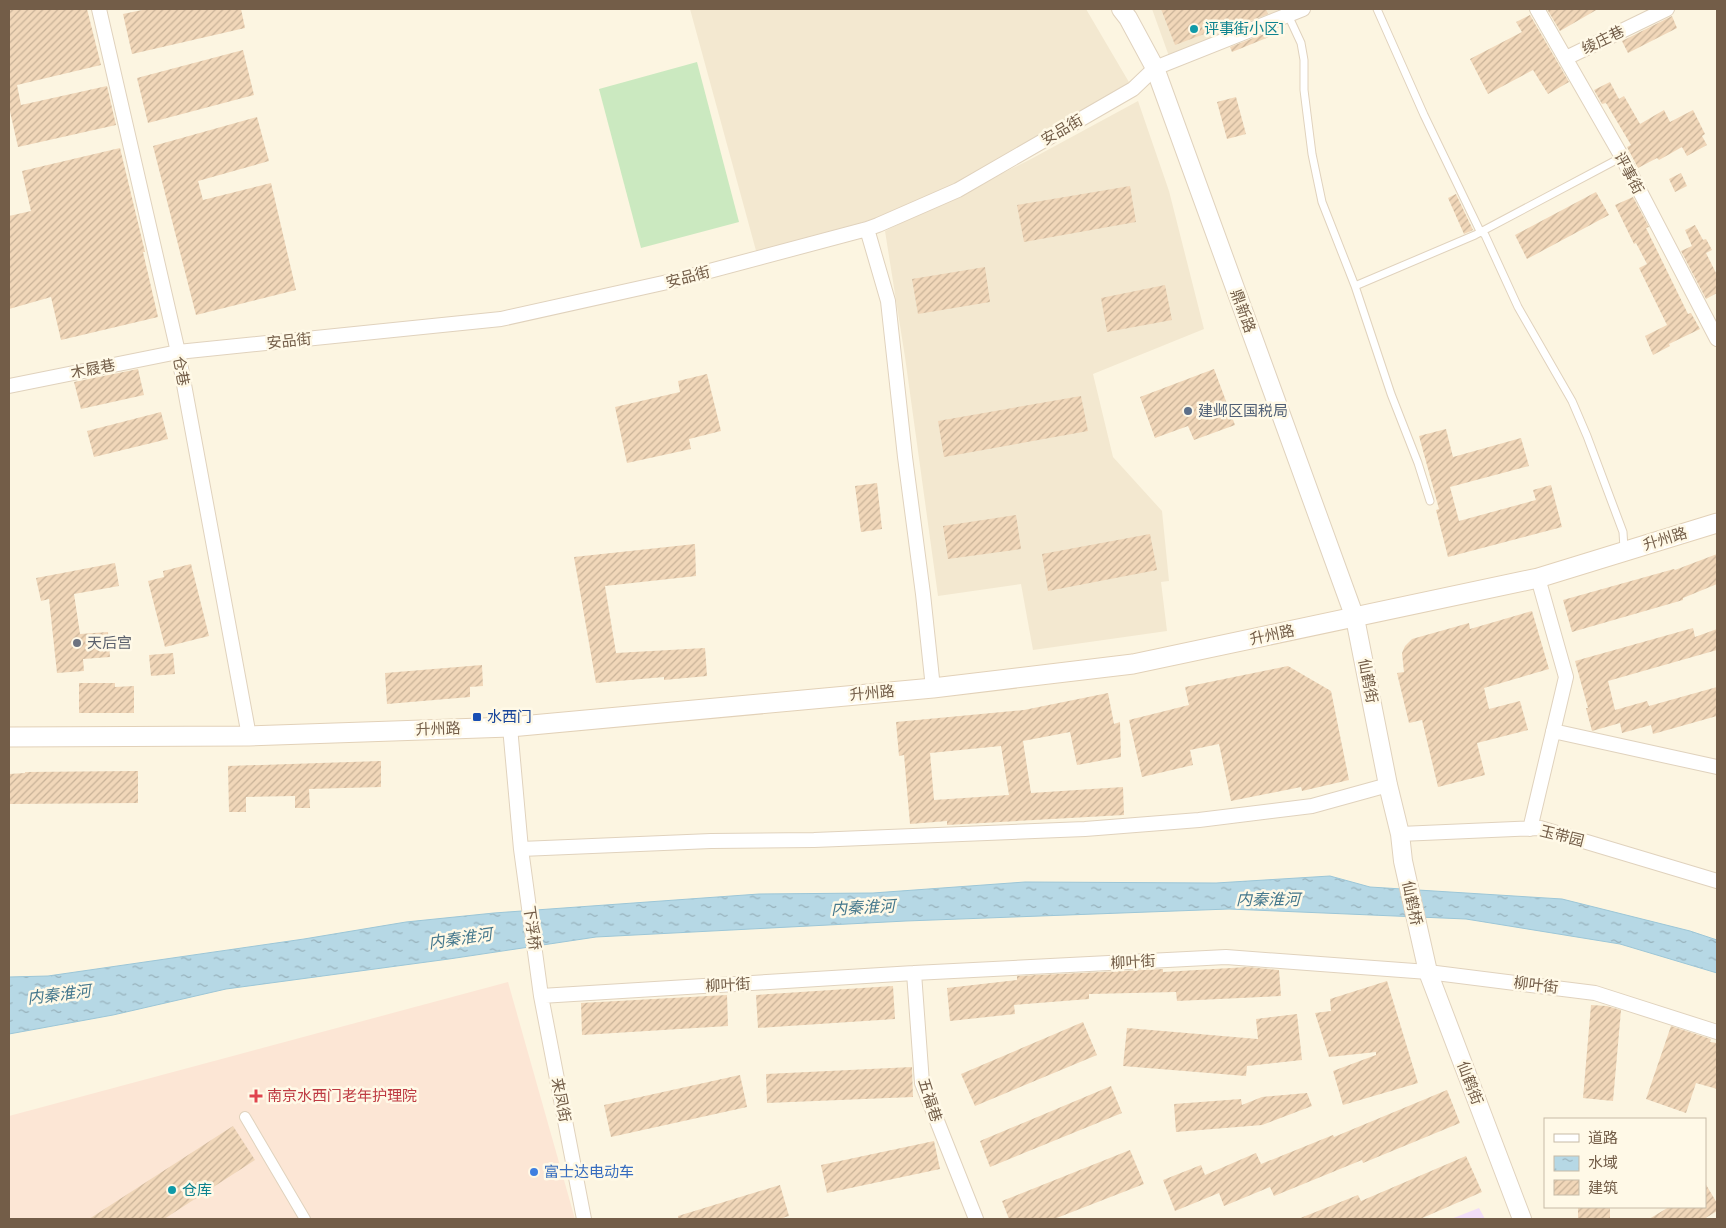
<svg xmlns="http://www.w3.org/2000/svg" width="1726" height="1228" font-family="Montserrat,'Noto Sans SC',sans-serif">
<defs>
<pattern id="water-ripples" width="26" height="14" patternUnits="userSpaceOnUse" patternTransform="scale(1.25)"><rect width="26" height="14" fill="#b6d8e5"/><path d="M2 4q2-2 4 0t4 0M15 11q2-2 4 0t4 0" fill="none" stroke="#98b2bc"/></pattern>
<pattern id="building-hatch" width="6" height="6" patternUnits="userSpaceOnUse" patternTransform="scale(1.25)"><rect width="6" height="6" fill="#f1d7b9"/><path d="M-1 1l2-2M0 6l6-6M5 7l2-2" fill="none" stroke="#c8b298"/></pattern>
</defs>
<rect width="100%" height="100%" fill="#fcf5e1"/>
<path fill="#f3e8d0" d="M690,9H1086L1133,89L958,190L758,258Z
M1152,9H1295L1170,59Z
M1138,101L1169,191L1204,329L1093,374L1113,457L1162,511L1169,581L1161,582L1167,631L1033,650L1021,584L938,596L905,357L885,231L1031,159Z"/>
<path fill="#fce6d5" d="M508,982L575,1219H9V1116Z"/>
<path fill="#f2def8" d="M1479,1208L1485,1219H1451Z"/>
<path fill="#cbe9c0" d="M697,62L739,222L641,248L599,89Z"/>
<path fill="url(#water-ripples)" stroke="#9cc6d7" d="M1330,876L1370,887L1562,899L1690,931L1717,940V973L1620,944L1466,919L1229,909L906,921L596,937L449,959L226,989L113,1015L9,1034V977L48,976L304,939L406,922L494,913L759,894L873,893L1025,882L1216,883Z"/>
<path fill="url(#building-hatch)" fill-rule="evenodd" d="M9,9H87L101,65L17,85L21,105L107,86L116,125L18,147L9,107Z
M147,9H241L245,28L132,54L123,14Z
M1161,9H1266L1268,14L1224,31L1223,27L1175,45Z
M1547,9H1598L1560,31Z
M1530,15L1569,82L1548,94L1533,70L1488,94L1470,59L1522,32L1516,22Z
M1672,16L1677,28L1628,53L1622,41Z
M1274,30L1276,34L1232,52L1230,47Z
M243,50L254,95L148,123L137,78Z
M1610,82L1619,99L1624,96L1640,124L1664,110L1670,122L1693,110L1705,134L1702,136L1707,145L1687,156L1682,147L1659,160L1657,158L1638,168L1627,147L1631,145L1606,103L1602,104L1594,90Z
M1236,97L1246,134L1227,139L1217,102Z
M257,117L269,161L198,181L203,200L271,183L296,290L196,315L153,146Z
M120,148L145,252H143L158,317L61,340L51,297L9,309V216L31,211L22,171Z
M1681,173L1687,186L1675,192L1669,179Z
M1130,186L1136,222L1024,242L1017,205Z
M1596,192L1609,215L1527,259L1515,235Z
M1456,194L1473,230L1464,234L1448,198Z
M1633,197L1649,227L1646,228L1688,314L1691,313L1700,329L1669,344L1670,346L1653,355L1645,336L1667,325L1639,268L1647,264L1636,243L1634,244L1615,205Z
M1695,225L1703,240L1706,239L1712,250L1706,253L1717,275V293L1706,299L1681,251L1692,246L1685,230Z
M985,267L990,302L918,314L912,279Z
M1165,285L1172,320L1107,332L1101,298Z
M138,369L144,395L81,409L74,382Z
M1214,369L1235,425L1194,440L1188,426L1155,438L1140,397Z
M707,374L721,431L689,439L691,449L627,463L615,407L680,392L678,381Z
M1081,396L1088,431L944,457L938,421Z
M161,412L168,439L94,457L87,431Z
M1446,429L1453,457L1521,438L1529,466L1450,487L1459,521L1536,500L1533,490L1551,485L1562,527L1448,557L1436,510L1439,509L1419,436Z
M877,483L882,529L861,532L855,486Z
M1016,515L1021,549L948,559L943,526Z
M1150,534L1157,570L1048,591L1042,554Z
M695,544L696,576L605,586L616,653L705,648L707,676L664,680V677L596,683L574,557Z
M1717,554V584L1683,598V600L1572,632L1563,600L1674,569L1675,570Z
M115,563L119,586L74,594L80,634L108,632L110,657L83,659L84,671L57,673L49,599L41,601L36,578Z
M191,564L209,636L165,647L148,581L164,577L163,571Z
M1532,611L1549,669L1484,688L1489,709L1520,701L1528,730L1477,743L1485,775L1438,787L1422,720L1409,723L1397,673L1404,672L1402,653L1405,646L1412,639L1469,623L1470,629Z
M1693,628L1695,637L1717,629V650L1608,681L1615,710L1647,701L1649,706L1717,687V716L1653,734L1651,725L1622,733L1620,723L1592,731L1586,708H1588L1575,661Z
M173,653L175,674L151,676L149,655Z
M482,665L483,686L470,687V697L387,704L385,673Z
M1288,666L1331,691L1349,780L1302,791L1301,787L1231,801L1219,744L1190,750L1193,765L1142,777L1129,720L1189,705L1185,687Z
M79,683H115V687L134,686V713H79Z
M1108,693L1114,724L1120,722L1121,757L1077,765L1070,732L1023,741L1031,793L1123,787L1124,815L947,825V821L910,824L904,755L899,756L896,722L1024,710ZM1001,746L1009,795L934,800L930,753Z
M381,761V787L309,789L310,808H295V796L246,797V812H229L228,766Z
M138,771V803L9,804V774L25,773V772Z
M1248,967L1279,970L1281,996L1177,1001L1176,992L1089,994V999L1014,1005L1015,1014L950,1021L947,988L1017,980V976L1163,969V972Z
M1387,981L1418,1083L1343,1105L1333,1071L1376,1055V1052L1329,1057L1315,1013L1331,1011L1330,999Z
M893,986L895,1019L758,1028L756,995Z
M727,995L728,1026L582,1035L581,1003Z
M1591,1005L1607,1006L1621,1010L1613,1101L1583,1098Z
M1297,1014L1302,1060L1247,1066L1246,1076L1123,1066L1127,1028L1258,1039L1256,1019Z
M1083,1022L1097,1055L975,1106L961,1074Z
M1671,1026L1711,1039L1710,1042L1717,1043V1089L1696,1083L1686,1113L1646,1099Z
M912,1067L913,1097L767,1103L766,1074Z
M740,1075L747,1107L611,1137L604,1105Z
M1111,1086L1122,1113L990,1167L980,1141Z
M1447,1090L1460,1123L1363,1163L1362,1160L1274,1196L1270,1187L1224,1206L1219,1193L1175,1211L1163,1180L1201,1165L1205,1175L1256,1153L1261,1164L1333,1135L1334,1137Z
M1307,1093L1312,1106L1262,1125L1176,1132L1174,1104L1241,1099L1242,1105L1262,1097Z
M233,1126L255,1160L164,1219H89Z
M934,1141L940,1169L827,1193L821,1165Z
M1130,1150L1144,1184L1054,1219H1009L1002,1201Z
M1466,1156L1482,1192L1420,1219H1298L1358,1195L1361,1201Z
M1705,1183L1717,1203V1211L1704,1219H1649L1669,1207H1705Z
M780,1185L789,1216L779,1219H678V1216Z
M1578,1207H1610V1219H1578Z"/>
<g fill="none" stroke-linecap="round" stroke-linejoin="round">
<defs>
<path id="service" d="M1377,9L1424,115L1479,229L1485,235L1518,307L1572,401L1587,436L1623,532L1624,549
M1288,15L1301,43L1304,60V90L1312,154L1322,202L1355,286L1391,394L1418,463L1430,501
M1355,286L1475,235L1622,157"/>
<path id="pedestrian" d="M245,1117L305,1219"/>
<path id="minor" d="M99,9L178,352L249,736
M1537,9L1622,157L1717,339
M1566,58L1667,9
M867,229L888,301L905,457L923,594L933,688
M9,386L178,352L501,319L672,281L867,229L878,225L958,190L1133,89L1155,68L1303,9
M510,727L521,849L541,996L584,1219
M1553,731L1717,767
M1530,829L1566,677L1538,578
M1400,834L1540,828L1717,881
M521,849L711,841L814,840L1085,829L1199,820L1312,806L1388,785
M914,973L922,1083L976,1219
M541,996L914,973L1226,957L1428,972L1595,993L1717,1032"/>
<path id="tertiary" d="M1121,9L1128,18L1155,68L1355,618L1388,785L1400,834L1403,861L1428,972L1522,1219"/>
<path id="secondary" d="M9,737L249,736L510,727L933,688L1133,664L1538,578L1717,523"/>
</defs>
<use href="#service" stroke="#e0d2bd" stroke-width="9"/>
<use href="#pedestrian" stroke="#e0d2bd" stroke-width="12"/>
<use href="#minor" stroke="#e0d2bd" stroke-width="16"/>
<use href="#tertiary" stroke="#e0d2bd" stroke-width="20"/>
<use href="#secondary" stroke="#e2d1b8" stroke-width="21"/>
<use href="#service" stroke="#fff" stroke-width="7"/>
<use href="#pedestrian" stroke="#fff" stroke-width="10"/>
<use href="#minor" stroke="#fff" stroke-width="14"/>
<use href="#tertiary" stroke="#fff" stroke-width="18"/>
<use href="#secondary" stroke="#fff" stroke-width="19"/>
</g>
<g fill="#0f9aa8" stroke="#fff9e7" stroke-width="2">
<circle cx="1194" cy="29" r="5"/>
<circle cx="172" cy="1190" r="5"/>
</g>
<circle fill="#5c6f8a" stroke="#fff9e7" stroke-width="2" cx="1188" cy="411" r="5"/>
<circle fill="#6b7280" stroke="#fff9e7" stroke-width="2" cx="77" cy="643" r="5"/>
<rect fill="#1a4fb4" stroke="#fff9e7" stroke-width="2" x="472" y="712" width="10" height="10" rx="2.5"/>
<path fill="#e0444e" stroke="#fff9e7" stroke-width="2" d="M253.5 1088.5h5v5h5v5h-5v5h-5v-5h-5v-5h5z"/>
<circle fill="#3f7fe0" stroke="#fff9e7" stroke-width="2" cx="534" cy="1172" r="5"/>
<g text-anchor="middle" stroke-width="5" stroke-linejoin="round" paint-order="stroke">
<g font-size="15" fill="#0d838f" stroke="#fff9e7" text-anchor="start">
<text x="1204" y="34">评事街小区1</text>
<text x="182" y="1195">仓库</text>
</g>
<g font-size="15" fill="#735d48" stroke="#fff9e7">
<text transform="translate(1603 40) rotate(-26)" y="5">绫庄巷</text>
<text transform="translate(1062 130) rotate(-30)" y="5">安品街</text>
<text transform="translate(1629 173) rotate(62)" y="5">评事街</text>
<text transform="translate(688 277) rotate(-15)" y="5">安品街</text>
<text transform="translate(1243 311) rotate(70)" y="5">鼎新路</text>
<text transform="translate(289 341) rotate(-6)" y="5">安品街</text>
<text transform="translate(93 369) rotate(-11)" y="5">木屐巷</text>
<text transform="translate(181 371) rotate(79)" y="5">仓巷</text>
<text transform="translate(1665 539) rotate(-17)" y="5">升州路</text>
<text transform="translate(1272 635) rotate(-12)" y="5">升州路</text>
<text transform="translate(1368 681) rotate(79)" y="5">仙鹤街</text>
<text transform="translate(872 693) rotate(-5)" y="5">升州路</text>
<text transform="translate(438 729) rotate(-2)" y="5">升州路</text>
<text transform="translate(1562 836) rotate(14)" y="5">玉带园</text>
<text transform="translate(1412 903) rotate(78)" y="5">仙鹤桥</text>
<text transform="translate(532 928) rotate(82)" y="5">下浮桥</text>
<text transform="translate(1133 962) rotate(-3)" y="5">柳叶街</text>
<text transform="translate(728 985) rotate(-3)" y="5">柳叶街</text>
<text transform="translate(1536 985) rotate(7)" y="5">柳叶街</text>
<text transform="translate(1470 1083) rotate(69)" y="5">仙鹤街</text>
<text transform="translate(561 1100) rotate(79)" y="5">来凤街</text>
<text transform="translate(930 1100) rotate(72)" y="5">五福巷</text>
</g>
<g font-size="15" fill="#4e5e75" stroke="#fff9e7" text-anchor="start">
<text x="1198" y="416">建邺区国税局</text>
</g>
<g font-size="15" fill="#5b616d" stroke="#fff9e7" text-anchor="start">
<text x="87" y="648">天后宫</text>
</g>
<g font-size="15" fill="#164399" stroke="#fff9e7" text-anchor="start">
<text x="487" y="722">水西门</text>
</g>
<g font-size="15" fill="#be3a42" stroke="#fff9e7" text-anchor="start">
<text x="267" y="1101">南京水西门老年护理院</text>
</g>
<g font-size="15" fill="#366cbe" stroke="#fff9e7" text-anchor="start">
<text x="544" y="1177">富士达电动车</text>
</g>
<g font-size="16" font-style="italic" fill="#45788d" stroke="#fff9e7">
<text x="1268" y="905">内秦淮河</text>
<text transform="translate(863 907) rotate(-3)" y="6">内秦淮河</text>
<text transform="translate(460 938) rotate(-8)" y="6">内秦淮河</text>
<text transform="translate(59 994) rotate(-7)" y="6">内秦淮河</text>
</g>
</g>
<rect width="1726" height="1228" fill="none" stroke="#735d48" stroke-width="20"/>
<rect x="1544" y="1118" width="162" height="90" fill="#fff9e7" stroke="#c7bba7"/>
<rect x="1554" y="1134" width="25" height="8" fill="#ffffff" stroke="#c7bba7"/>
<text x="1588" y="1143" font-size="15" fill="#735d48">道路</text>
<rect x="1554" y="1156" width="25" height="15" fill="url(#water-ripples)" stroke="#c7bba7"/>
<text x="1588" y="1168" font-size="15" fill="#735d48">水域</text>
<rect x="1554" y="1180" width="25" height="15" fill="url(#building-hatch)" stroke="#c7bba7"/>
<text x="1588" y="1193" font-size="15" fill="#735d48">建筑</text>
</svg>
